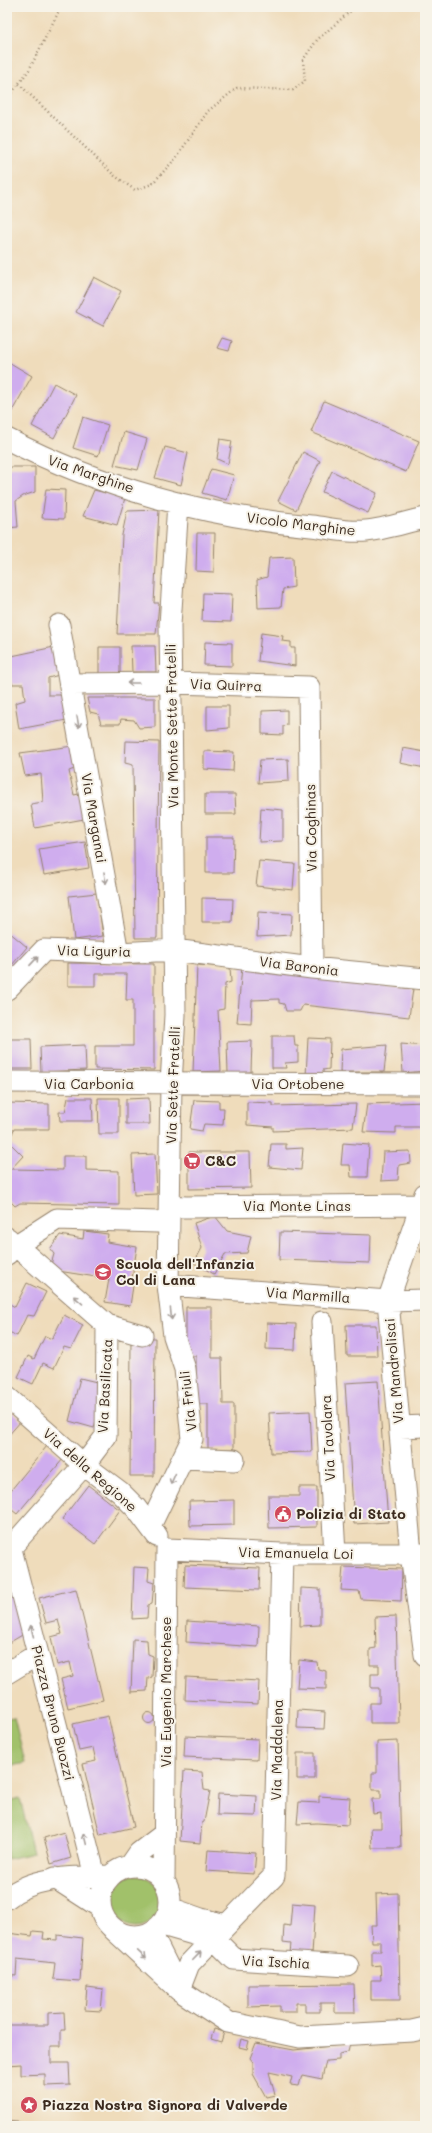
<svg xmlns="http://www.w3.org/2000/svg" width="432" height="2133" font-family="Mali,sans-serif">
<rect width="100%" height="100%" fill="#f7f3e8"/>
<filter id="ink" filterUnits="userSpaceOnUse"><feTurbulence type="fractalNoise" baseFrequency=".025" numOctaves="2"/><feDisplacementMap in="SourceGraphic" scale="8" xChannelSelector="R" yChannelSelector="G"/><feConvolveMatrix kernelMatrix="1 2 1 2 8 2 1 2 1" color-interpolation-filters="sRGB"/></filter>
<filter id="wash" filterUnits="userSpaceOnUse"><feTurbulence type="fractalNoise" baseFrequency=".012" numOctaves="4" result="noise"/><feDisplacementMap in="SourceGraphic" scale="16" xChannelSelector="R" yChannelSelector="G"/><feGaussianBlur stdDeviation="0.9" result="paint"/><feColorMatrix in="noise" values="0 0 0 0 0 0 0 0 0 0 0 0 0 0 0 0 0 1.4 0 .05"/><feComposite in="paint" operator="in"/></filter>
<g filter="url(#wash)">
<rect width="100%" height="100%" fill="#efdcbb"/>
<path fill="#a1c16a" stroke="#6e7644" d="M14,1717L25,1763L7,1767V1718Z
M20,1798L33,1853L7,1859V1801Z
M110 1901a26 26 0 1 1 52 0a26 26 0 1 1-52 0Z"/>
<g id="blocks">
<path fill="#cfadee" d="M94,277L121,291L103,326L76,312Z
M222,338L232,341L229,351L217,348Z
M7,361L32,376L11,413L7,410Z
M54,383L76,395L54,438L32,426Z
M324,401L419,441L406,472L311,432Z
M83,417L108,425L98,456L73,448Z
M124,432L147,439L138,470L114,465Z
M220,439L232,441L228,464L217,459Z
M165,447L188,453L181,485L155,478Z
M303,452L320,461L296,510L278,501Z
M11,467H35V492L23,496L16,501L18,527L7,528V471Z
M211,469L234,475L227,500L202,493Z
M332,471L377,493L368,513L322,492Z
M46,489L65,490L64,519L42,518Z
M94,490L125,498L117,525L83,516Z
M159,510L154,603H159L156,634H117L122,535L127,511Z
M197,533H215L214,572L196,571Z
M293,557L294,587L283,589L281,607L258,608L257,580L267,577L269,558Z
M203,593L232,594L231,622L202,621Z
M261,633L283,636L282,641L291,642V648H295V666L258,661Z
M205,642L232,643V666L204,665Z
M131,646H155L156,672H132Z
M54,647L59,675L48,678V695H62L67,720L19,729L15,703L25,700L23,684H12L7,657Z
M99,647H120V674H99Z
M87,698H155V727L139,728L134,720L121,719L120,724H101L98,714L90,712Z
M207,706H229V728L207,730Z
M287,710V725L283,726V735L262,734V711Z
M126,741L159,742L157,938H135L133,765L125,763Z
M73,746L77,768L69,771L74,795L79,794L84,819L35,828L31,804L43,802L41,774L25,776L20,753Z
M403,748L425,752V768L400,763Z
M204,751L234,752L233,771L204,769Z
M288,759L289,781L258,783L260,760Z
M205,794H235L236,814H205Z
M261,808L283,810V841L259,842Z
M206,837H234L233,873H206Z
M85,842L89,868L44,875L39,849Z
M259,861L295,864L293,890L256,886Z
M97,893L103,936L74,940L69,896Z
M202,898L233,899L232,922H202Z
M258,912L292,914L291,935L257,937Z
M8,931L27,947L12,965L7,961Z
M68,963L154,964V1070L95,1069V1046H133V1000H126L127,974H95V986H68Z
M197,965L230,967L231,982L225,984L224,1009L218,1010L221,1071L193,1072Z
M242,966L413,989L409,1017L303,1005L300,1011H286L284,1004L279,1003V999L252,1000L251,1024L237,1023Z
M272,1036H294L295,1046H298V1062L285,1063L286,1068H272Z
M308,1038L330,1039L329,1069L323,1070V1076H306Z
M7,1039H31L32,1069H7Z
M252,1041L251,1072L228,1073L227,1042Z
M401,1044L425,1046V1071L403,1073Z
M85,1045L86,1070L41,1072L40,1047Z
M387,1045L384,1072H340L341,1049Z
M68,1098H92L93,1121H60L59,1112H65Z
M98,1098H119V1134H99Z
M149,1098L150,1124H126V1099Z
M194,1100L219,1101V1108H224L223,1125L204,1124L202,1131L190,1129Z
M247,1102L273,1103V1106L356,1104L353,1128L273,1131V1127L247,1125Z
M425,1102V1127H396V1133L363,1132L367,1104Z
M7,1103L49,1104V1129H14L12,1134L7,1133Z
M343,1143L369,1145L367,1177H351L350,1165H341Z
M11,1144L23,1156L11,1169L63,1170V1156H86V1170L119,1171V1205L20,1203L15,1206L7,1198V1148Z
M271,1144H286V1149L303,1148L301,1170L269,1167Z
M410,1151L411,1163L399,1165L398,1180L381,1181L383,1152Z
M189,1152H250L251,1188L189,1189Z
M155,1154L157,1194L134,1195L132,1155Z
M215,1216L227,1231L251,1236L247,1253L225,1254L214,1274L194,1263L202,1248L194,1223Z
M84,1231L108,1234L107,1242L137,1247L131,1285L133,1286L130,1306L105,1302L109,1279L58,1271L50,1268L54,1254L50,1249L60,1235L83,1239Z
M280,1232L371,1235L370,1263L279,1260Z
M425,1236V1253L420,1252Z
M27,1283L46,1292L34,1316L27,1315L17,1336L7,1331V1306L8,1303L15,1307Z
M186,1307H212V1358H222L223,1404H234V1449H208V1404H196V1356H186Z
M64,1315L83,1325L71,1349L64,1347L54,1368L43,1363L33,1384L18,1377L28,1356L34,1359L45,1336L52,1339Z
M267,1323L296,1324L295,1350L266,1349Z
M346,1325H376L377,1356H347Z
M131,1338H155L154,1476H130Z
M80,1378L105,1384L94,1428L69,1421Z
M378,1381L388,1522L354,1524L345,1383Z
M7,1408L21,1421L7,1437Z
M310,1411L312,1452L271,1453L269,1413Z
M47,1446L63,1459L17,1514L7,1506V1495Z
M88,1485L120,1510L95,1544L62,1519Z
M299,1487H317V1527L269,1528L268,1496H299Z
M234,1500V1525L190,1526L189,1501Z
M185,1565L260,1568L259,1590L184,1587Z
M134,1567L149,1568L148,1581L154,1583L152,1604L148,1605L147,1618L132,1619Z
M343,1567L402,1569L401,1601L361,1599L359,1591L341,1590Z
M7,1582L21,1606L29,1631L7,1644Z
M301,1588L320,1589V1625L300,1626Z
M76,1589L103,1700L68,1708L61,1679L73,1676L70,1662L57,1665L51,1637L62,1634L58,1620L46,1623L39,1598Z
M396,1616L399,1723H370V1703H379V1688H371V1674H379V1665H370V1649L376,1648L375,1617Z
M187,1621L259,1626L258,1647L186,1642Z
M133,1639L147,1640L148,1654L153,1656L152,1677L148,1678L147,1691L131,1692Z
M299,1660L317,1662L318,1669L326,1671V1689L297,1688Z
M186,1677L259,1681L258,1704L185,1700Z
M298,1710L325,1712L324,1729L297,1728Z
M143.5 1718a5.5 5.5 0 1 1 11 0a5.5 5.5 0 1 1-11 0Z
M108,1716L134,1827L100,1835L83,1764L96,1761L93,1748L79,1751L73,1724Z
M185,1736L258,1739L257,1760L184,1757Z
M398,1741L401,1848H372L371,1828H381V1813L373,1814L372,1799H381V1790H372V1773H377V1742Z
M297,1753H315V1779H297Z
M184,1771L202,1772L204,1790L210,1791L204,1822L202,1823L200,1843L180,1841Z
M218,1794L257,1796L256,1816L217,1815Z
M319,1796L350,1798L348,1825L317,1823L297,1824L299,1802L319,1803Z
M64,1832L71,1858L51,1864L44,1838Z
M208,1850L256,1853L254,1874L206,1871Z
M398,1893L400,2000H371V1980H381L380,1965L372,1966V1951H381V1942H372L371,1925H377L376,1894Z
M292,1903L315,1905L312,1955L290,1954L291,1943L283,1942L284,1925L290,1926Z
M33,1931L44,1932L43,1939L57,1940V1935L83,1938L80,1981L53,1979L55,1963L17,1959L16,1976L7,1975V1933L32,1936Z
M354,1984L355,2013H335V2003H320V2012H305V2003H296V2012H280V2006L248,2007V1985Z
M87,1987L103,1989L101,2011L85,2010Z
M64,2012L65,2030H61V2046H51V2063H69L70,2085L45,2086V2074L21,2075V2064L7,2065V2025H48V2013Z
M214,2029L224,2032L221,2042L211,2039Z
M241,2039L249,2041L247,2049L239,2047Z
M256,2043L294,2050L350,2044L348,2052L339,2054V2060L326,2061L322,2079L302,2075L299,2086L290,2085L292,2077L269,2072L275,2095L266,2097L253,2074V2062L250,2058Z
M7,2121L47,2125V2126H7Z"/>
</g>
</g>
<g filter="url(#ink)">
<use href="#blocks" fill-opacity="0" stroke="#95836c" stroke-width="1"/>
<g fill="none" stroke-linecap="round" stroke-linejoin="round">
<defs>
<path id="minor" d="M7,439C100,487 207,517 311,526C329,528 349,533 366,531C385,529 406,522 425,518
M59,625L118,953
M71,684L172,683L309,687L312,968
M7,989L44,950L118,953L174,950L312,968L425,979
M7,1082L425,1084
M425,1194L388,1301L411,1554L425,1655
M170,1206L186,1207L425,1205
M7,1238L107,1325L142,1335
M7,1254L15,1246L57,1219L158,1222L168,1219
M168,1285L388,1301L425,1300
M322,1322L335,1554
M7,1397L84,1465L120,1492L136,1508L157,1536
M400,1427L425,1426
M183,1458L234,1460
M150,1526L192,1439L185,1369L174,1336L168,1285L171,1084L175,1015L170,625L178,503
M11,1549L95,1876
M167,1549L282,1554H424
M7,1552L84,1465L106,1436L107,1325
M7,1673L38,1654
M100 1901a35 35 0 1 1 70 0a35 35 0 1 1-70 0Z
M130,1866L139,1853L164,1834
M55,1878L100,1907
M164,1881L167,1549
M7,1898C34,1876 74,1877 107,1876
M170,1908L201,1919L226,1925
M162,1925L200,1936L222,1927
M113,1929L179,1990L228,2022L300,2037L412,2031L425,2028
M151,1933L173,1977
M213,1938L234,1959L348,1966
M179,1990L189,1964L274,1876L282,1554"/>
</defs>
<use href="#minor" stroke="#95836c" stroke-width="23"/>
<path stroke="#95836c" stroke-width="2.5" stroke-dasharray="1 3" stroke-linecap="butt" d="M19,84L115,176L135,190L152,184L176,158L208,111L237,88L293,90L305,81L303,60L317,40L355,7
M7,99L29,70L61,7"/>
<use href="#minor" stroke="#fff" stroke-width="21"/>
</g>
<defs><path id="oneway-shaft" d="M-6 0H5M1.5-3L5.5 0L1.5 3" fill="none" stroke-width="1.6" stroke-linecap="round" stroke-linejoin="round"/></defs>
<g stroke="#a79f9a">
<use href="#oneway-shaft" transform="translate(133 683) rotate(180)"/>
<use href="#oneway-shaft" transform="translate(78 722) rotate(80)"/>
<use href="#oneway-shaft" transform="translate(105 878) rotate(80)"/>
<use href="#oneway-shaft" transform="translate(34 961) rotate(-47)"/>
<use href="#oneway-shaft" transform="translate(78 1300) rotate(-139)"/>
<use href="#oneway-shaft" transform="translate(171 1314) rotate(84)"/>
<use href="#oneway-shaft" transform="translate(173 1479) rotate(114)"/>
<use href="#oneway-shaft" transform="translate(32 1631) rotate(-104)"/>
<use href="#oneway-shaft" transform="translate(85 1839) rotate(-104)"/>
<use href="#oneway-shaft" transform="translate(142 1955) rotate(43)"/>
<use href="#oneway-shaft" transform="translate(197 1956) rotate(-46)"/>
</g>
</g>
<defs>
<symbol id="supermarket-disc" viewBox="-11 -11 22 22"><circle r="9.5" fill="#d1495b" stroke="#f7f3e8"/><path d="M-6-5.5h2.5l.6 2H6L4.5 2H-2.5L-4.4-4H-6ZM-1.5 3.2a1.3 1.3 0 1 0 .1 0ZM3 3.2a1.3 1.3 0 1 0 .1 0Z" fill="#fff"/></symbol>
<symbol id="school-disc" viewBox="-11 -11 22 22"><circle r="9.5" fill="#d1495b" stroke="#f7f3e8"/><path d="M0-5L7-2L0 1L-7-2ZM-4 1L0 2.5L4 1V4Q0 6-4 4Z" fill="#fff"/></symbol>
<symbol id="civic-disc" viewBox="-11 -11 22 22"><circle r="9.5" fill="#d1495b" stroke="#f7f3e8"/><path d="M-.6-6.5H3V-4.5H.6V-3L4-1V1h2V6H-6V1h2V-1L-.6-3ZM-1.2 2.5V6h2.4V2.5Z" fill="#fff"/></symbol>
<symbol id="sight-disc" viewBox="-11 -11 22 22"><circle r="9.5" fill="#d1495b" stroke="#f7f3e8"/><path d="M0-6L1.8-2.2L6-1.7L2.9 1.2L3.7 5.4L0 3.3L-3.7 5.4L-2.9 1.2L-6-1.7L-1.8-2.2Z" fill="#fff"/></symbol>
</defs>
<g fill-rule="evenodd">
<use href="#supermarket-disc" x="182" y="1151" width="20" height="20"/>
<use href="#school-disc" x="93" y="1262" width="20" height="20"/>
<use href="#civic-disc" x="273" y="1504" width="20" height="20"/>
<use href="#sight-disc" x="19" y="2095" width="20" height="20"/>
</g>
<g text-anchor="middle" stroke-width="4" stroke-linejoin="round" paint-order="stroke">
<g font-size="14" fill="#3b2a1e" stroke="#f7f3e8">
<text transform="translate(91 474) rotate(19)" y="5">Via Marghine</text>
<text transform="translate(301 524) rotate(7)" y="5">Vicolo Marghine</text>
<text transform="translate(226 685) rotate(2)" y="5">Via Quirra</text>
<text transform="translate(172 726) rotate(-91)" y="5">Via Monte Sette Fratelli</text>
<text transform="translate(94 818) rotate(80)" y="5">Via Marganai</text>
<text transform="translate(311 828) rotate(-91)" y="5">Via Coghinas</text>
<text transform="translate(94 951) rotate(1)" y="5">Via Liguria</text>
<text transform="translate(299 966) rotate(7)" y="5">Via Baronia</text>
<text x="89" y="1089">Via Carbonia</text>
<text x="298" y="1089">Via Ortobene</text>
<text transform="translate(173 1085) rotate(-88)" y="5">Via Sette Fratelli</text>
<text x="297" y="1211">Via Monte Linas</text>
<text transform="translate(308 1295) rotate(4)" y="5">Via Marmilla</text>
<text transform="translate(394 1371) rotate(-95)" y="5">Via Mandrolisai</text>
<text transform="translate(105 1386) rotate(-87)" y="5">Via Basilicata</text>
<text transform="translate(188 1401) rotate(-97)" y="5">Via Friuli</text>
<text transform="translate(328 1438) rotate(-93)" y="5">Via Tavolara</text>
<text transform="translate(90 1470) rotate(41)" y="5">Via della Regione</text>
<text transform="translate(296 1553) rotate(1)" y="5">Via Emanuela Loi</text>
<text transform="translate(166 1692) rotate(-90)" y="5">Via Eugenio Marchese</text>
<text transform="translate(53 1713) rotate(76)" y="5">Piazza Bruno Buozzi</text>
<text transform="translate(277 1750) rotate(-89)" y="5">Via Maddalena</text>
<text transform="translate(276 1962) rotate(3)" y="5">Via Ischia</text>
</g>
<g font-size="14" font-weight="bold" fill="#3b2a1e" stroke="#f7f3e8" text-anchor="start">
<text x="205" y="1166">C&amp;C</text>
<text x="116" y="1269">Scuola dell'Infanzia<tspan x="116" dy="16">Col di Lana</tspan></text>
<text x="296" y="1519">Polizia di Stato</text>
<text x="42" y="2110">Piazza Nostra Signora di Valverde</text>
</g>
</g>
<rect width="432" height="2133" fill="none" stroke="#f7f3e8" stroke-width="24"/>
</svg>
